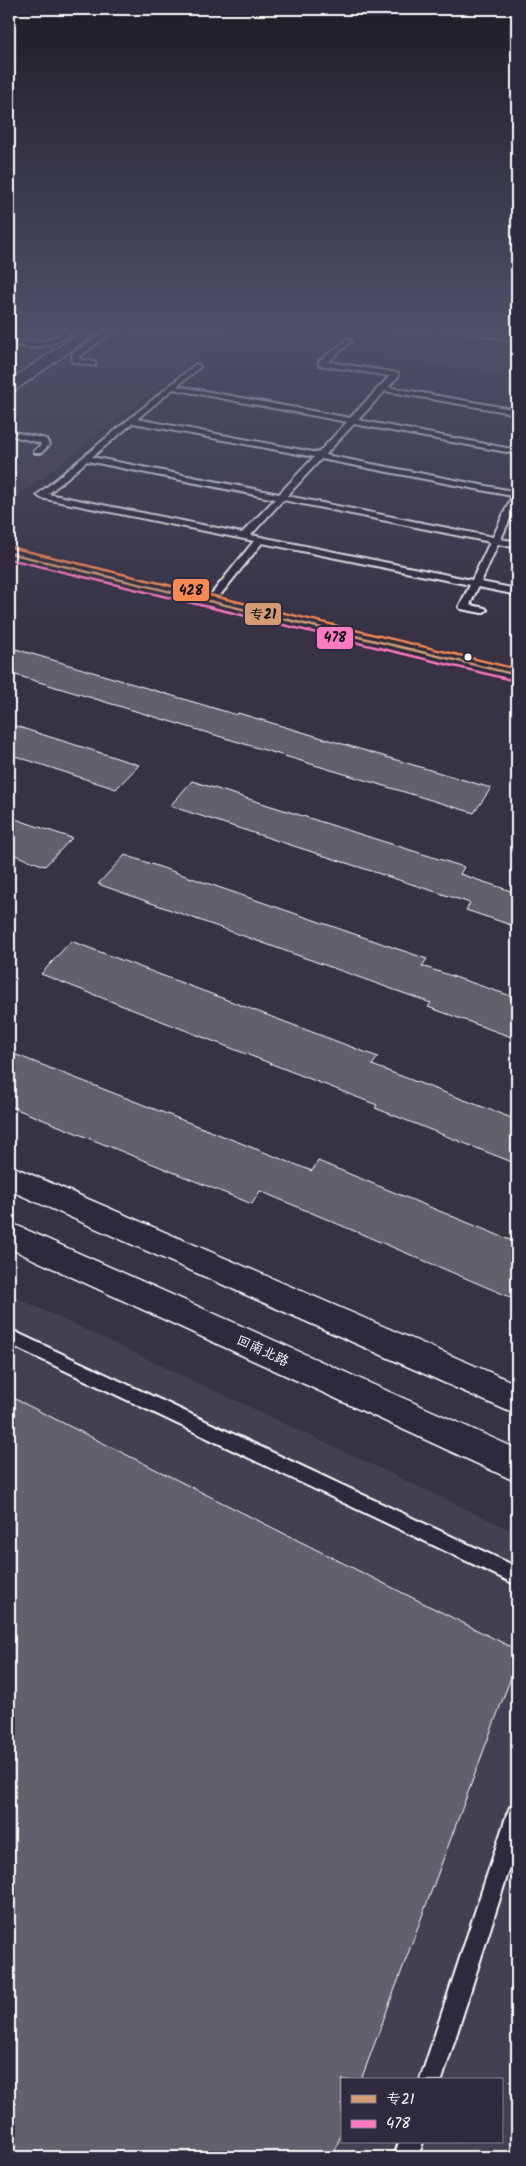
<svg xmlns="http://www.w3.org/2000/svg" width="526" height="2166" font-family="Kalam,'LXGW WenKai TC',sans-serif">
<rect width="100%" height="100%" fill="#373345"/>
<filter id="ink" filterUnits="userSpaceOnUse"><feTurbulence type="fractalNoise" baseFrequency=".02" numOctaves="2"/><feDisplacementMap in="SourceGraphic" scale="10" xChannelSelector="R" yChannelSelector="G"/><feConvolveMatrix kernelMatrix="1 2 1 2 8 2 1 2 1" color-interpolation-filters="sRGB"/></filter>
<g filter="url(#ink)">
<path fill="#444051" fill-rule="evenodd" d="M9,325H237L9,504Z
M398,328L517,349V364L507,376L372,354Z
M9,1294L517,1533V2157H9ZM342,2080H502V2142H342Z"/>
<path fill="#635f6d" stroke="#fff" d="M9,647L237,715L238,713L491,788L474,813L9,673Z
M9,724L139,765L116,789L9,754Z
M192,781L464,867L460,874L517,893V927L466,910L470,903L170,806Z
M9,817L72,838L45,866L9,853Z
M125,855L427,959L422,966L517,998V1039L428,1007L431,1003L98,884Z
M71,941L378,1057L372,1065L517,1120V1164L375,1108L377,1105L41,974Z
M9,1052L312,1171L318,1161L517,1243V1300L260,1191L252,1204L9,1106Z
M9,1396L517,1650V1661L361,2080H342V2131L333,2157H9Z"/>
<g fill="none" stroke-linecap="round" stroke-linejoin="round">
<defs>
<path id="lane" d="M71,325H78C65,342 33,355 12,342L16,340C38,343 56,342 71,325Z
M120,325H129L109,334L79,357V359L95,362V366L73,362L72,354L105,332Z
M348,339L352,341L350,342L328,362L398,373V377L388,387L517,410V414L385,391L358,420L517,450V454L354,424L325,455L517,492V503L501,539L517,542V548L498,544L481,582L517,589V595L478,587L470,605L485,608L487,610L482,613L461,609L459,607L470,585L262,543L213,604L210,605L205,602L254,541L41,498L37,495L196,364L200,366L199,368L177,386L350,418L390,376L319,365V361ZM173,389L347,422L318,453L137,419ZM133,423L314,457L279,494L92,457ZM321,459L512,496L493,537L287,496ZM87,461L275,499L242,533L48,494ZM283,500L490,542L472,580L251,535Z
M9,431L46,439L49,445L41,453H35L34,451L41,445L40,443L9,435Z
M9,1329L517,1567V1585L9,1344Z
M517,1804V1845L442,2080H420L507,1814L510,1807Z
M399,2142H423L418,2157H394Z"/>
<path id="street" d="M91,325H107L14,391L9,392V381Z"/>
<path id="secondary" d="M437,325H469L517,333V341L444,329Z
M9,548L517,669V681L9,558Z"/>
<path id="primary" d="M9,1165L517,1384V1415L9,1190Z
M9,1222L517,1449V1482L9,1248Z"/>
</defs>
<use href="#lane" stroke="#fff" stroke-width="4"/>
<use href="#street" stroke="#fff" stroke-width="3"/>
<use href="#secondary" stroke="#fff" stroke-width="3"/>
<use href="#primary" stroke="#fff" stroke-width="3"/>
<use href="#lane" fill="#2f2a3d" fill-rule="evenodd"/>
<use href="#street" fill="#2f2a3d" fill-rule="evenodd"/>
<use href="#secondary" fill="#2f2a3d" fill-rule="evenodd"/>
<use href="#primary" fill="#2f2a3d" fill-rule="evenodd"/>
<defs>
<path id="bus-1-far1" d="M444,325L517,337"/>
<path id="bus-1" d="M9,553L517,675"/>
<path id="bus-2" d="M9,559L516,681"/>
<path id="bus-3" d="M10,547L517,669"/>
</defs>
<use href="#bus-1-far1" stroke="#2f2a3d" stroke-width="4"/>
<use href="#bus-1" stroke="#2f2a3d" stroke-width="5"/>
<use href="#bus-2" stroke="#2f2a3d" stroke-width="5"/>
<use href="#bus-3" stroke="#2f2a3d" stroke-width="5"/>
<use href="#bus-1-far1" stroke="#d39c74" stroke-width="2"/>
<use href="#bus-1" stroke="#d39c74" stroke-width="2.5"/>
<use href="#bus-2" stroke="#fe7ac1" stroke-width="2.5"/>
<use href="#bus-3" stroke="#f98a56" stroke-width="2.5"/>
</g>
</g>
<linearGradient id="sky" x2="0" y2="1"><stop stop-color="#1e1c26"/><stop offset="0.52" stop-color="#4d5068"/><stop offset="1" stop-color="#4d5068" stop-opacity="0"/></linearGradient>
<rect width="526" height="628" fill="url(#sky)"/>
<circle fill="#fff" stroke="#2f2a3d" stroke-width="2" cx="468" cy="657" r="4.5"/>
<g text-anchor="middle" stroke-width="5" stroke-linejoin="round" paint-order="stroke">
<g font-size="14" fill="#fff" stroke="#2f2a3d">
<text transform="translate(263 1350) rotate(25)" y="5">回南北路</text>
</g>
</g>
<g stroke="#2f2a3d" stroke-width="2">
<rect x="172" y="578" width="38" height="24" rx="5" fill="#f98a56"/>
<rect x="244" y="602" width="38" height="24" rx="5" fill="#d39c74"/>
<rect x="316" y="626" width="38" height="24" rx="5" fill="#fe7ac1"/>
</g>
<g font-size="14" text-anchor="middle" font-weight="bold" fill="#111">
<text x="191" y="595">428</text>
<text x="263" y="619">专21</text>
<text x="335" y="642">478</text>
</g>
<rect width="526" height="2166" fill="none" stroke="#2f2a3d" stroke-width="30"/>
<rect x="15" y="15" width="496" height="2136" fill="none" stroke="#fff" stroke-width="2" filter="url(#ink)"/>
<rect x="341" y="2078" width="162" height="65" fill="#2f2a3d" stroke="#827f8b"/>
<rect x="351" y="2095" width="25" height="8" fill="#d39c74" stroke="#827f8b"/>
<text x="386" y="2104" font-size="15" fill="#ffffff">专21</text>
<rect x="351" y="2120" width="25" height="8" fill="#fe7ac1" stroke="#827f8b"/>
<text x="386" y="2128" font-size="15" fill="#ffffff">478</text>
</svg>
